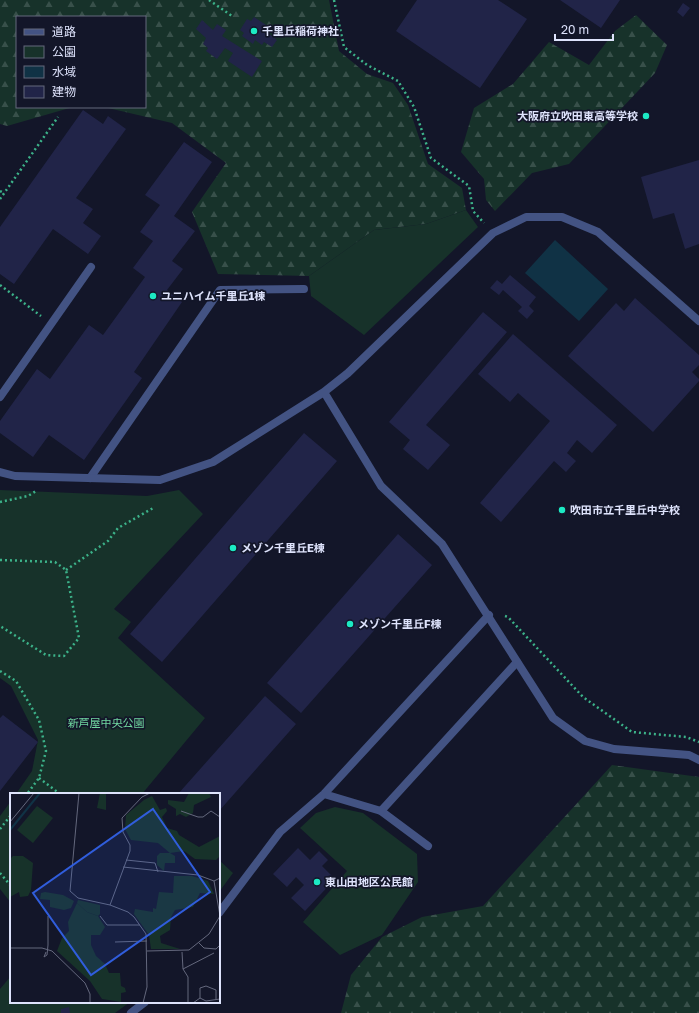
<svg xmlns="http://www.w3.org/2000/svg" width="699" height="1013" font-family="'Golos Text','Noto Sans JP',sans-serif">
<defs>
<pattern id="forest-firs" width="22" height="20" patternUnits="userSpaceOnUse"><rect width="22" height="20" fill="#17322a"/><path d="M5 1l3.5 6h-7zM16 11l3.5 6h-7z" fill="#38504a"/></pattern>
</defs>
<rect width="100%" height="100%" fill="#131629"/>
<path fill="url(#forest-firs)" d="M0,0H329L339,51L367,74L393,83L408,105L428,164L462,188L466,210L426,224L374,230L309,276L218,274L192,212L226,163L172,123L104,107H145V17H17V107H73L7,126L0,124Z
M636,15L667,45L655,73L569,164L532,173L495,211L486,200L484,179L461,152L474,108L513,84L549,42L589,65L615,31Z
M612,765L699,777V1013H341L351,975L382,937L422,917L483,906Z"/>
<path fill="#17322a" d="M466,210L478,227L364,335L311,296L309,276L374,230L426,224Z
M0,490L147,496L179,490L203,514L114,609L131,622L118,638L205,718L142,794H16L32,771L38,740L11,686L0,678Z
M11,801V903L0,889V816Z
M335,807L363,813L417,854L418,882L382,935L340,955L303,922L347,871L300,828L316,813Z
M219,860L233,873L219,892Z
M11,976V1002H130L115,1013H0V989Z"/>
<path fill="#103245" d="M555,240L608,289L579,321L525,273Z"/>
<path fill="#212448" d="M417,0H498L527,19L480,88L396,31Z
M560,0H620L601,28Z
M683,3L690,8L683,17L677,12Z
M254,17L266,25L263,29L277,40L272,47L264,42L262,45L255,40L253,44L242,36L244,33L240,30L247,19L251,21Z
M202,20L213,30L217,24L226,30L222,36L262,61L252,77L228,61L233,53L225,48L217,59L206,51L208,48L203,44L206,38L196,29Z
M83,110L103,124L108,116L126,129L76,198L93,209L83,223L101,236L88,254L53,229L14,284L0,274V227Z
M184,142L212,162L174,216L195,231L172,261L183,269L167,290L182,302L134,372L142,378L84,460L49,435L33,457L0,433V421L37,369L50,379L89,325L103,335L145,277L133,268L153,241L140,232L160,205L145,195Z
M699,160V244L685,249L674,213L653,219L641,177Z
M510,275L536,297L529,306L534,311L527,319L518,311L522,307L503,290L499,295L490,288L497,280L502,284Z
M635,298L699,355V365L692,372L699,379V381L653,432L568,356L616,303L624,311Z
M483,312L507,332L426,425L450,445L428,470L403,449L410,440L389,422Z
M513,334L617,425L592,453L577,440L567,453L576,461L566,472L554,461L501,522L480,503L550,421L518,393L510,402L478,374Z
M304,433L337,461L162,662L130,634Z
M398,534L432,565L301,713L267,683Z
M265,696L296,724L219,811V794H178Z
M3,715L38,742L0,791V718Z
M298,848L310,860L319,851L328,860L322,866L335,879L305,911L291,898L304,885L296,877L287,887L273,874Z
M69,1007L70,1013H61V1009Z"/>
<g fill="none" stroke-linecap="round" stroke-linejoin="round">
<path stroke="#3cb289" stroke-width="2.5" stroke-dasharray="2 3" stroke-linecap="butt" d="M209,0L232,16
M334,0L344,47L367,65L398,81L414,107L431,158L469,186L473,211L484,223
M0,191L4,193
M0,199L58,117
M0,285L41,316
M0,502L28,496L36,491
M0,560L55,562L66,570L79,638L64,656L46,655L0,626
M66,570L108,541L118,528L155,507
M505,616L508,617L583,697L632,732L686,737L699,742
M0,671L16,681L39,720L46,751L39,778L27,794
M39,778L60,794
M0,829L11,815
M0,873L11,886"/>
<path stroke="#435383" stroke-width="8" d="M0,397L91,267
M90,478L220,290L304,289
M381,811L428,846"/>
<path stroke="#435383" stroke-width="8" d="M324,794L381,811L517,662
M219,913L280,832L324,794L489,615
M131,1013L145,1002"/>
<path stroke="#435383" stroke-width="8" d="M324,392L381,486L442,544L553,718L585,741L614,749L689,755L699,760
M0,472L15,476L160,480L213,462L324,392L348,373L493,233L526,217H562L598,232L699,321"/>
</g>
<g fill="#1ceac4" stroke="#131629" stroke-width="1.5">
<circle cx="254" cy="31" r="4"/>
<circle cx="646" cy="116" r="4"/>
<circle cx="153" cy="296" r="4"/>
<circle cx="562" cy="510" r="4"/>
<circle cx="233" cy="548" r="4"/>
<circle cx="350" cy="624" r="4"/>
<circle cx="317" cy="882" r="4"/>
</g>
<g text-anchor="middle" stroke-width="3.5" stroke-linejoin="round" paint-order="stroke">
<g font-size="11" font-weight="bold" fill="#dee3fc" stroke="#131629" text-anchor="start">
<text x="262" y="35">千里丘稲荷神社</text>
<text x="638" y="120" text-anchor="end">大阪府立吹田東高等学校</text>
<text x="161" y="300">ユニハイム千里丘1棟</text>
<text x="570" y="514">吹田市立千里丘中学校</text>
<text x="241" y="552">メゾン千里丘E棟</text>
<text x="358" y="628">メゾン千里丘F棟</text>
<text x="325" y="886">東山田地区公民館</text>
</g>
<g font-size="11" fill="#70d7a0" stroke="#131629">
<text x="106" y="727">新芦屋中央公園</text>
</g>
</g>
<g transform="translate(10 793)">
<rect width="210" height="210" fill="#131629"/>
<path d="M90,0H96V17L87,15ZM179,0H199L201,4L184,12L183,20L176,24L170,21L166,23V16L158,11V7L174,9ZM142,3L150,17L156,15L157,18L152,24L157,35L167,38L169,42L189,54L210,43V63L206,67L185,66L174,58L160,60L148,50L121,47L115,36L116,22L134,7ZM3,63H13L23,70L21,97L18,103L10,104L9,99L0,104V66ZM35,99L53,102L64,108L61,115L54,117L40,114V107L30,106L31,100ZM67,110L77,119L88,123L95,134L90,142H81V152L86,163L95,171L99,180H110L111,193L115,195L116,199L111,200V209L92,206L80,188L47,158L52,145L59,138L58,129Z" fill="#17322a"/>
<path d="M27,13L43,25L23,50L7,37ZM150,60H160L165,63V70H155L154,78L147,72V63ZM164,83H182L198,88L204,101L190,100L183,114L165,117L161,124L160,137L150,143L151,150L170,156H141L139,142L124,121L125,116L143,119V115L146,116L149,99L163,100ZM68,107L90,112V121L88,123L77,119L67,110Z" fill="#17322a"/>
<path fill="none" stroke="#103245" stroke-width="2" d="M0,37L30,0"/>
<path fill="none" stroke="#64687d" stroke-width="1" d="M69,0L60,98L68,105L100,112L118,119L124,124L136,141L137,194L133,210M171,18L188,24H193L201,18L210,24M0,29L24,0M116,67L145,70L148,79M113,74L188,82L204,88L210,85M100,112L120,58V52L113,39L112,25L132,4L140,0M90,123L97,132H130M105,149L137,148M189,150L194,155L206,156L210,152M0,155H32L42,158L75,190L80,201V210M137,158L179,157L199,141L210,123L204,88M36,159L34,164L37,162L38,152V123M172,159L173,176L178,184V210M173,176L204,160M190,205V195L196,193L206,197V207M183,210L190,205L196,208L210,206"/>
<path fill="#305ddc" fill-opacity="0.15" stroke="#305ddc" stroke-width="2" d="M143,16L200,99L81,182L23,100Z"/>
<rect width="210" height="210" fill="none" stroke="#dee3fc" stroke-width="2"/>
</g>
<rect x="16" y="16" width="130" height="92" fill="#131629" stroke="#64687d"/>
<rect x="24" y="29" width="20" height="6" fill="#435383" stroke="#64687d"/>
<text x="52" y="36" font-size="12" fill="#dee3fc">道路</text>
<rect x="24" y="46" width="20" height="12" fill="#17322a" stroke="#64687d"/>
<text x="52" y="56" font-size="12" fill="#dee3fc">公園</text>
<rect x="24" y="66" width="20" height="12" fill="#103245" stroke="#64687d"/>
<text x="52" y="76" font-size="12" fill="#dee3fc">水域</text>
<rect x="24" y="86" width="20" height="12" fill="#212448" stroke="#64687d"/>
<text x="52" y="96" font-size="12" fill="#dee3fc">建物</text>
<path d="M555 34v6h58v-6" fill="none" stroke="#dee3fc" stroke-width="2"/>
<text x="561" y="34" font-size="12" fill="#dee3fc" stroke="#131629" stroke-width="3" paint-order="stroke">20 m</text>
</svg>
